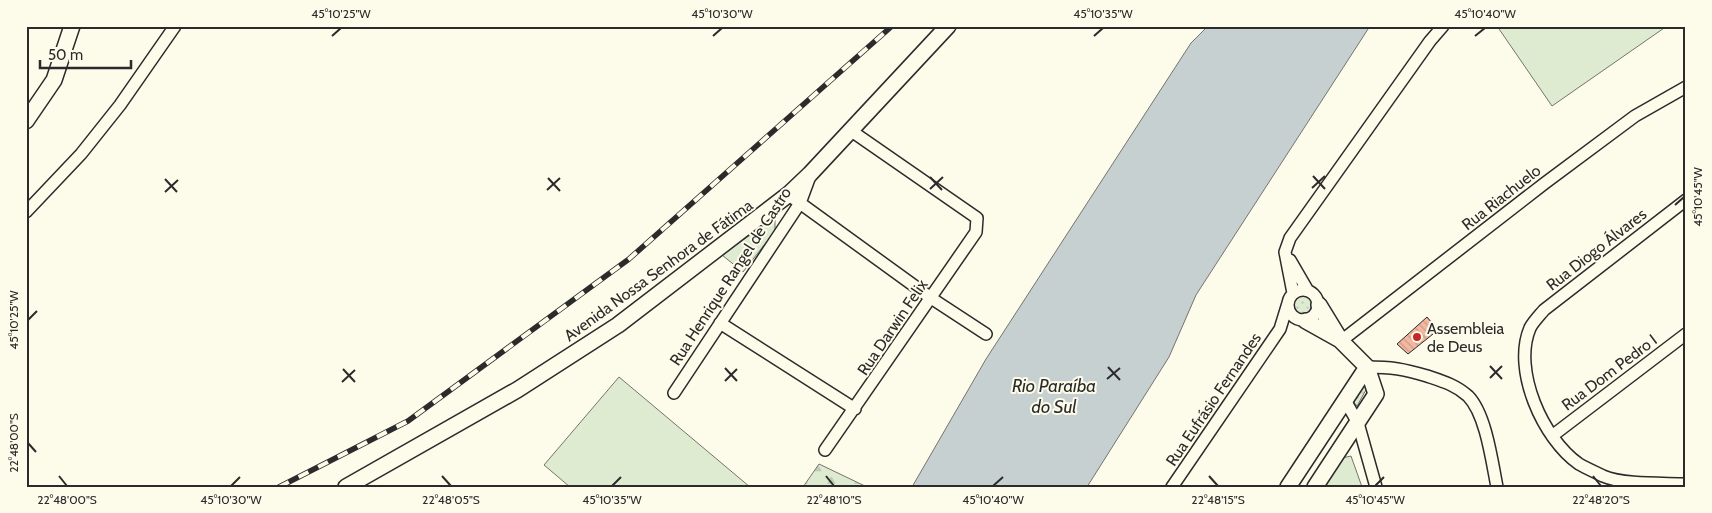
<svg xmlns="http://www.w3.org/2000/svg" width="1712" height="513" font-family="Cabin,sans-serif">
<defs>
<pattern id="grass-dots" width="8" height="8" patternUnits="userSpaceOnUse" patternTransform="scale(1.25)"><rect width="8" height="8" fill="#deebd1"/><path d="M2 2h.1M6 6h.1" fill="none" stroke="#bfcab4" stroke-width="1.8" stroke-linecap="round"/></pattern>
<pattern id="forest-firs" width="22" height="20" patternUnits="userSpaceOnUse" patternTransform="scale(1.25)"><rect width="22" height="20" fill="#deebd1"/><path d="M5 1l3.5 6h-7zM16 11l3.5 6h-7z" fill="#bfcab4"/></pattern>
<pattern id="building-back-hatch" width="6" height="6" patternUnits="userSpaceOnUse" patternTransform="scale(1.25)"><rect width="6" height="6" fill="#f2b8a0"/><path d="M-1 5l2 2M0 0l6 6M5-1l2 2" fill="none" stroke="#d09e8a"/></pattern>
</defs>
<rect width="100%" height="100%" fill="#fdfbea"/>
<path fill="url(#grass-dots)" stroke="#74746e" d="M1294 305a9 9 0 1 1 18 0a9 9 0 1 1-18 0Z
M1365,384L1367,388L1357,406L1352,400L1358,385Z"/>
<path fill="url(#forest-firs)" stroke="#74746e" d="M819,464L867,487H803Z"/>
<path fill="#deebd1" stroke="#74746e" d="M1497,26H1667L1552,106Z
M775,217V231L743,272L722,255Z
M619,377L750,487H570L544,465Z
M1351,456L1362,487H1322L1342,458Z"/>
<path fill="#c7d0d0" stroke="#74746e" d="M1208,26H1370L1196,295L1169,357L1087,487H912L986,359L1191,43Z"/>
<path fill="url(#building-back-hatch)" stroke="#2b2b2b" d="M1427,317L1438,330L1408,354L1397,344Z"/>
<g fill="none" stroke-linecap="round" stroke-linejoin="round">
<defs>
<path id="street" d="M793,198L931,298L986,334
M1686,200L1544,310C1540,315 1533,322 1530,328C1512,370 1543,439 1579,464C1586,468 1595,472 1603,476C1624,485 1662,483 1686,484
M26,212L81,154L120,105L175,26
M1290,260L1308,291
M1288 305a15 15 0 1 1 30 0a15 15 0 1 1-30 0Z
M1293,293L1285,252L1290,238L1430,41L1443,26
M720,323L855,409
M1341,341L1545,183L1635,116L1686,87
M1367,367C1392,367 1403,369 1427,376C1442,381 1456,385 1468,396C1486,414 1492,462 1497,487
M674,393L800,203L810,176
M1346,402L1358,423L1376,487
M1552,436L1686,334
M825,450L976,232L977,218L850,130
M1172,487L1280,329L1288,303"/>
<path id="secondary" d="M26,121L54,80L72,26
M1306,321L1340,340
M346,487L517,390L618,325L789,194L810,174L948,26
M1288,487L1367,367
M1315,487L1376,394L1367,367L1341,341L1319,305"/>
</defs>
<use href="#street" stroke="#2b2b2b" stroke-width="14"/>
<use href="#secondary" stroke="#2b2b2b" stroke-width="18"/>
<use href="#street" stroke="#fdfbea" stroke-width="11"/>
<use href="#secondary" stroke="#fdfbea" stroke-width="15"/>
<defs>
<path id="rail" d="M279,487L408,421L629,259L892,26"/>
</defs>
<use href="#rail" stroke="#2b2b2b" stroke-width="5.5"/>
<use href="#rail" stroke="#fdfbea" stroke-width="4" stroke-dasharray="11" stroke-linecap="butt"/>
</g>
<path fill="none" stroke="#2b2b2b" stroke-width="2" d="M332,36L341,28M713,36L722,28M1094,36L1103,28M1475,36L1485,28M1313,176L1325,189M930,177L942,190M548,178L560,191M165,179L177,192M1312,188L1325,176M930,189L943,177M547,190L560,178M165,192L178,180M1675,205L1684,197M28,320L37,311M1490,366L1502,379M1108,367L1120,380M725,368L737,381M343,369L355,382M1490,378L1502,366M1107,379L1120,368M725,381L737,369M342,382L355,370M28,443L36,452M59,476L67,486M442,476L451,486M826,476L834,486M1209,476L1218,486M1593,476L1601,486M231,486L240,477M612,486L621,477M993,486L1003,477M1375,486L1384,477"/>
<circle fill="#c62828" stroke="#fdfbea" stroke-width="2" cx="1417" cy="337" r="5"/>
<g text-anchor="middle" stroke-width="4" stroke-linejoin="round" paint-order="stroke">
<g font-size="16" fill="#2b2b2b" stroke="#fdfbea">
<text transform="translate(1501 197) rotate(-38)" y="6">Rua Riachuelo</text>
<text transform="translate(1596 249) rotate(-38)" y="6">Rua Diogo Álvares</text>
<text transform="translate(658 270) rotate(-36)" y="6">Avenida Nossa Senhora de Fátima</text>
<text transform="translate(730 276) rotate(-57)" y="6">Rua Henrique Rangel de Castro</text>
<text transform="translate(892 327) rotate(-56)" y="6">Rua Darwin Felix</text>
<text transform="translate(1609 372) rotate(-37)" y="6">Rua Dom Pedro I</text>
<text transform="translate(1213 399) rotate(-56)" y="6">Rua Eufrásio Fernandes</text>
</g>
<g font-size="16" fill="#2b2b2b" stroke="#fdfbea" text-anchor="start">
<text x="1427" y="334">Assembleia<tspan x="1427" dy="18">de Deus</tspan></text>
</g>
<g font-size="18" font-style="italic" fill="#2b2b2b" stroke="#fdfbea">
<text x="1054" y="392">Rio Paraíba<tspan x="1054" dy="21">do Sul</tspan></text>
</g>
</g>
<rect width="1712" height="513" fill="none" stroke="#fdfbea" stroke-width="55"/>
<path d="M40 60v8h91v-8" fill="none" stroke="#2b2b2b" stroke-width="2.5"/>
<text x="48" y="60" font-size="15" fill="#2b2b2b" stroke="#fdfbea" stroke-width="4" paint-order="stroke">50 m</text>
<rect x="28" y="28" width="1656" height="458" fill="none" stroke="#2b2b2b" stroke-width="2"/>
<g font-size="12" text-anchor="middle" fill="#2b2b2b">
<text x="341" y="18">45°10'25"W</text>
<text x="722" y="18">45°10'30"W</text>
<text x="1103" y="18">45°10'35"W</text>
<text x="1485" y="18">45°10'40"W</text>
<text transform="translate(1698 197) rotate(-90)" y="4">45°10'45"W</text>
<text transform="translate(14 320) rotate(-90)" y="4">45°10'25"W</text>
<text transform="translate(14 443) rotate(-90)" y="4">22°48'00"S</text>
<text x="67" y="504">22°48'00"S</text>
<text x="231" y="504">45°10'30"W</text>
<text x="451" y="504">22°48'05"S</text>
<text x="612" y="504">45°10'35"W</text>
<text x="834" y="504">22°48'10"S</text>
<text x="993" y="504">45°10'40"W</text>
<text x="1218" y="504">22°48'15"S</text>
<text x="1375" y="504">45°10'45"W</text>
<text x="1601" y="504">22°48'20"S</text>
</g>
</svg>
